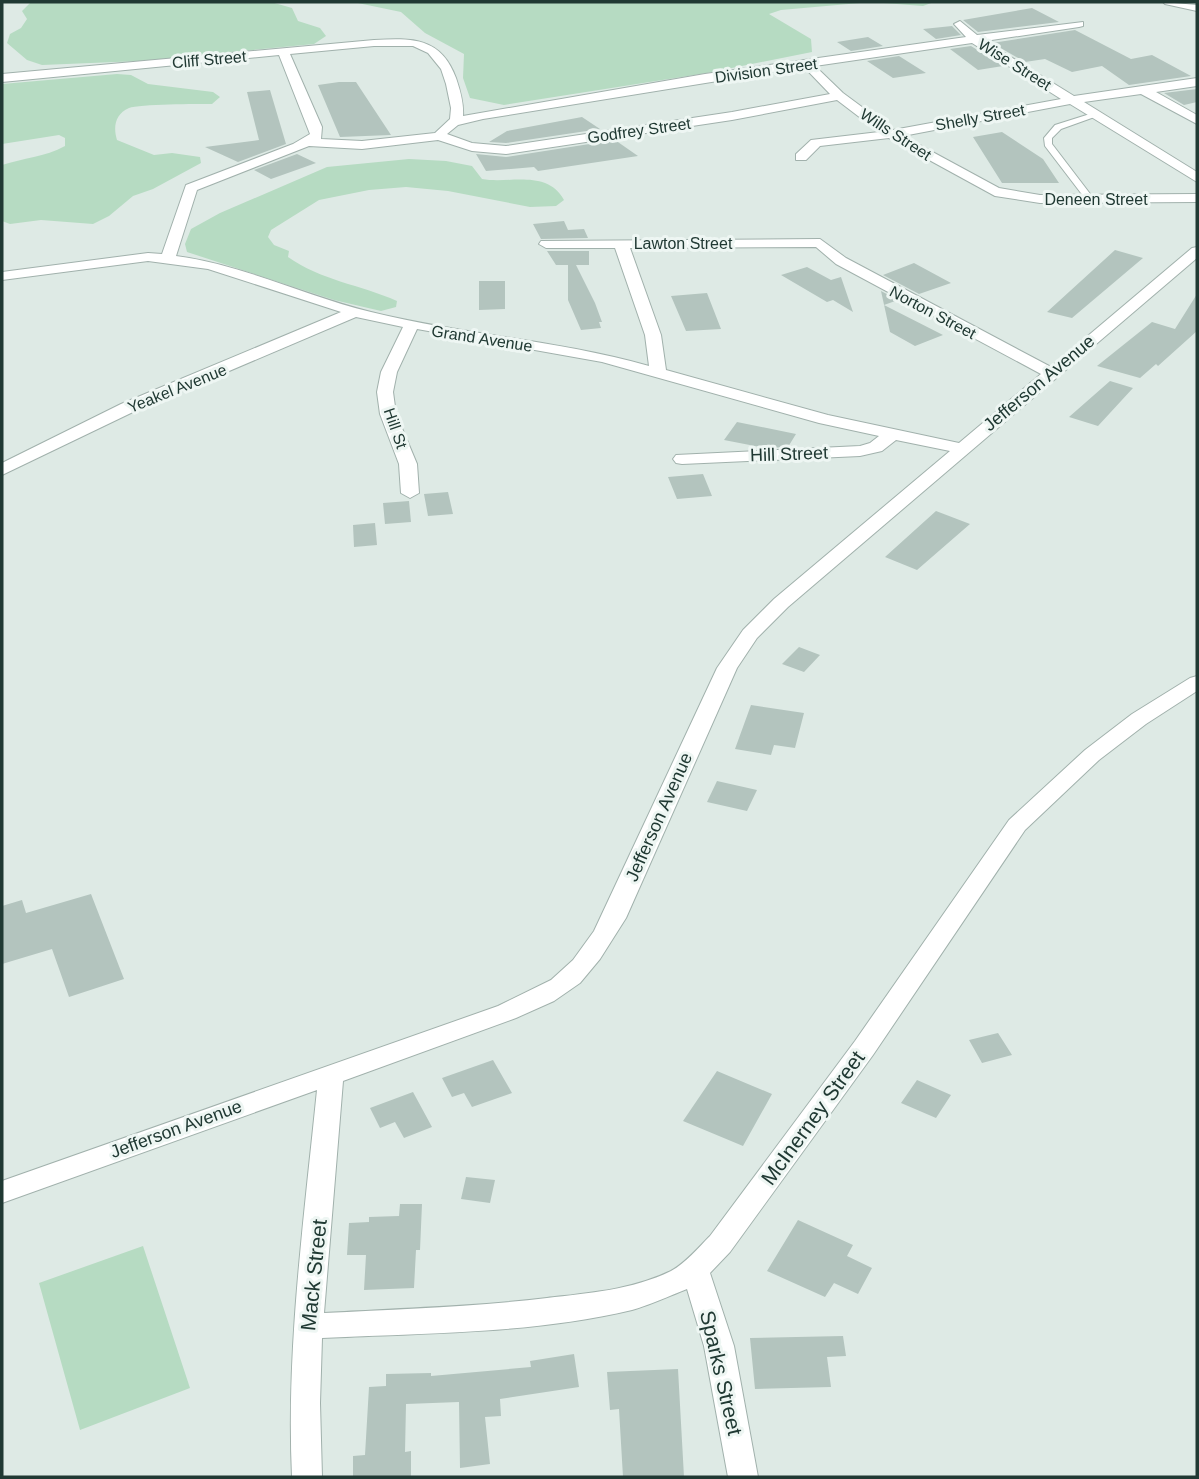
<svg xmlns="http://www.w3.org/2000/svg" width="1199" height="1479" font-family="Helvetica,sans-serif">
<rect width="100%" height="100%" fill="#deeae5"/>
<path fill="#b6dbc2" d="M31,2H271L292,8L298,21L320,28L326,36L314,44L140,61L42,65L27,60L7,43L10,34L21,28L27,19L22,11Z
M353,2H934L923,6L871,2L781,10L769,14L811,39L812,52L707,73L504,105L470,98L463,78L464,54L425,33L401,12Z
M117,74L131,75L148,84L213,92L220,97L212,104C198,104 139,104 129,108C115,114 113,127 117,140L154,155L172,153L200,157L201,163L153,189L133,196L109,216L93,224L41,220L10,224L2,221V165C23,158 45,157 65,146V138L59,135L2,144V84Z
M409,159L446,161L472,166L482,179C509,184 547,169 564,200L556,206L530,207L448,191L406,187L369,190L319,200L271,230L268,237L274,245L289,251L288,257C320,280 361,285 397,301L396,307L381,311L334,300L187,252L185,244L191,229L220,213L327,167Z
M143,1246L190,1388L80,1430L39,1283Z"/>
<path fill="#b3c4be" d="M1032,8L1059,22L978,32L963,20Z
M952,26L961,35L936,39L923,29Z
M1075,30L1131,59L1152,55L1191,76L1129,85L1102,66L1072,72L1045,59L1025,62L992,43Z
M868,37L883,46L851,51L837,42Z
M971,46L1003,66L978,70L950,49Z
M899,56L926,73L893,78L867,61Z
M339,82H356L391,135L340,137L318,85Z
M1197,89V102L1184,105L1164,93Z
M270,90L286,144L238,162L205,147L259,140L247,92Z
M582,117L600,129L506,143L489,142L507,131Z
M1002,132L1043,159L1059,183H1002L973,137Z
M615,140L638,156L538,171L534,167L486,171L476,154L506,157Z
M297,154L316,163L271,179L254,170Z
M564,221L568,230L584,229L588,238L541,239L533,224Z
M1115,250L1143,258L1072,318L1047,312Z
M547,251H589V265H576L595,303L602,322H599L601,328L581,330L568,300V265H556Z
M914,263L951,283L919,294L883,275Z
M807,267L831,280L841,277L853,312L833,300L827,302L781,275Z
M479,281H505V309L479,310Z
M881,291L898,300L884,305L943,335L915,346L890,332Z
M707,293L721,329L686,331L671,296Z
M1197,294V331L1158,366L1156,364L1140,378L1097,366L1152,322L1175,329Z
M1110,381L1133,388L1098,426L1069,417Z
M737,422L796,434L788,447L765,448L724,440Z
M703,474L712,496L677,499L668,477Z
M448,492L453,514L428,516L424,494Z
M409,501L411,522L385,524L383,503Z
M936,511L970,524L917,570L885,557Z
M375,523L377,545L354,547L353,525Z
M799,647L820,655L804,672L782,664Z
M751,705L804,713L795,748L774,745L771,755L735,749Z
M717,781L757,790L747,811L707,802Z
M91,894L124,979L69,997L52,949L2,964V906L22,900L26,913Z
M998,1033L1012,1055L982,1063L969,1040Z
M493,1060L512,1093L472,1107L464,1093L452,1097L442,1078Z
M717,1071L772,1094L743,1146L683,1121Z
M917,1080L951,1095L936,1118L901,1103Z
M413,1092L432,1127L404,1138L395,1122L380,1128L370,1108Z
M466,1177L495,1180L490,1203L461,1199Z
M400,1204H422L420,1250H416L414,1288L364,1290L366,1255H347L349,1223L369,1222V1217L399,1216Z
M798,1220L853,1245L847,1256L872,1268L858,1294L834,1283L825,1297L767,1271Z
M843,1336L846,1356L827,1357L831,1387L755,1389L750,1338Z
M574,1354L579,1387L500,1399L501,1416L485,1417L490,1464L460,1468L459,1402L406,1404L405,1452L411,1451V1477H353V1456L365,1455L369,1387L386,1386V1374L431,1373V1376L531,1367L530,1361Z
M678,1369L684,1477H623L619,1409L610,1410L607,1372Z"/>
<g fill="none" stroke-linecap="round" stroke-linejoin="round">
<defs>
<path id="service" d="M1093,113L1100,115L1061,129L1052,138V144L1094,199L1090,201H1087L1045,146L1044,138L1055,125Z"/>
<path id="minor" d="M1163,2L1197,5V11L1165,4Z
M960,21L977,35L1083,22V26L1079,27L985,41L1074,96L1197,78V86L1156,92L1197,115V124L1141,94L1084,102L1197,172V182L1070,104L903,136L999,188L1040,195L1197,194V202L1040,203L995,196L889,138L820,146L806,160H796V154L811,140L879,132L837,100L732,120L506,154L472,151L438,140L362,149L309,146L197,190L176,256C244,265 305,296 371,312C463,335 558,340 649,366L645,335L615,248H546L539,244L541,241L820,239L846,258L1051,367L1192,248L1197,247V258L788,607L757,638L737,668L626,918L600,959L580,983L554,1001L516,1018L343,1081L324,1313C398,1309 472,1307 547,1298C589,1293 632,1290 671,1271C686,1263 698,1248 710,1236L855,1041L1009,820L1085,750L1132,714L1190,678L1197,676V691L1146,724L1099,760L1025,830L873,1055L730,1252L710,1273L734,1346L758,1477H728L704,1346L687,1289C669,1296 650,1305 632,1310C531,1334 424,1333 322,1338L320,1403L322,1477H292C286,1348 304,1219 317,1090L2,1203V1181L498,1006L551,980L573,960L594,931L717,668L743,630L774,599L950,451L896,440L882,451L860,456L682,464L676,463L673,459L676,455L860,446L870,443L879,436L819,423L602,362L417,329L397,372L393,392L396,414L417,464L419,493L410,498L401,493L399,464L380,414L377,392L381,372L403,327L356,317L133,412L2,475V463L121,404L341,312L208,269L148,261L2,280V272L148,253L162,254L186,185L293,144L310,134L279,55L2,82V74L374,40C412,38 441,37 456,78C460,90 464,103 463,116L705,74L966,37L954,24ZM972,43L1061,99L893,130L843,93L815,66ZM374,46H413L428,53L441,69L446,84L451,108L450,119L435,133L362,141L321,139L322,127L290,54ZM804,67L830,94L732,112L506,146L472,143L447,134L458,125L483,119ZM816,247L836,264L1041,374L959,443L828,415L666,370L661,335L630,248Z"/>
</defs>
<use href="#service" stroke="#a1b1ac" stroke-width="2"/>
<use href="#minor" stroke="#a1b1ac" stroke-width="2"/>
<use href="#service" fill="#fff" fill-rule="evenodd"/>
<use href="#minor" fill="#fff" fill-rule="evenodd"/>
</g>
<g text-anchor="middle" stroke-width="6" stroke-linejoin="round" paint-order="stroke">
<g font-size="16" fill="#203933" stroke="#eef6f3">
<text transform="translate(209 59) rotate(-5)" y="6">Cliff Street</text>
<text transform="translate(1015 64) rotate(32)" y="6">Wise Street</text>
<text transform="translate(766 70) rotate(-8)" y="6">Division Street</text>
<text transform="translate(980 117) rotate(-10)" y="6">Shelly Street</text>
<text transform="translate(639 130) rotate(-8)" y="6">Godfrey Street</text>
<text transform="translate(896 134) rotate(33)" y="6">Wills Street</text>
<text x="1096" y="205">Deneen Street</text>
<text x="683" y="249">Lawton Street</text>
<text transform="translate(933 312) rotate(28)" y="6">Norton Street</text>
<text transform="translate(482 338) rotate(9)" y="6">Grand Avenue</text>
<text transform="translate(177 388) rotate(-22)" y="6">Yeakel Avenue</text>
<text transform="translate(396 428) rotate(71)" y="6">Hill St</text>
</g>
<g font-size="18" fill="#203933" stroke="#eef6f3">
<text transform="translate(1039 383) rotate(-40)" y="6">Jefferson Avenue</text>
<text transform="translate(789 454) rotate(-2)" y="6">Hill Street</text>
<text transform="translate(659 817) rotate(-66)" y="6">Jefferson Avenue</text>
<text transform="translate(176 1129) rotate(-20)" y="6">Jefferson Avenue</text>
</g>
<g font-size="21" fill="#203933" stroke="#eef6f3">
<text transform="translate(813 1118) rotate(-54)" y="7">McInerney Street</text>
<text transform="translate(314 1275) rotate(-84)" y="7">Mack Street</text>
<text transform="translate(721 1373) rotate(77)" y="7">Sparks Street</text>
</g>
</g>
<rect width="1199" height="1479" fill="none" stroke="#203933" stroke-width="7"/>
</svg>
